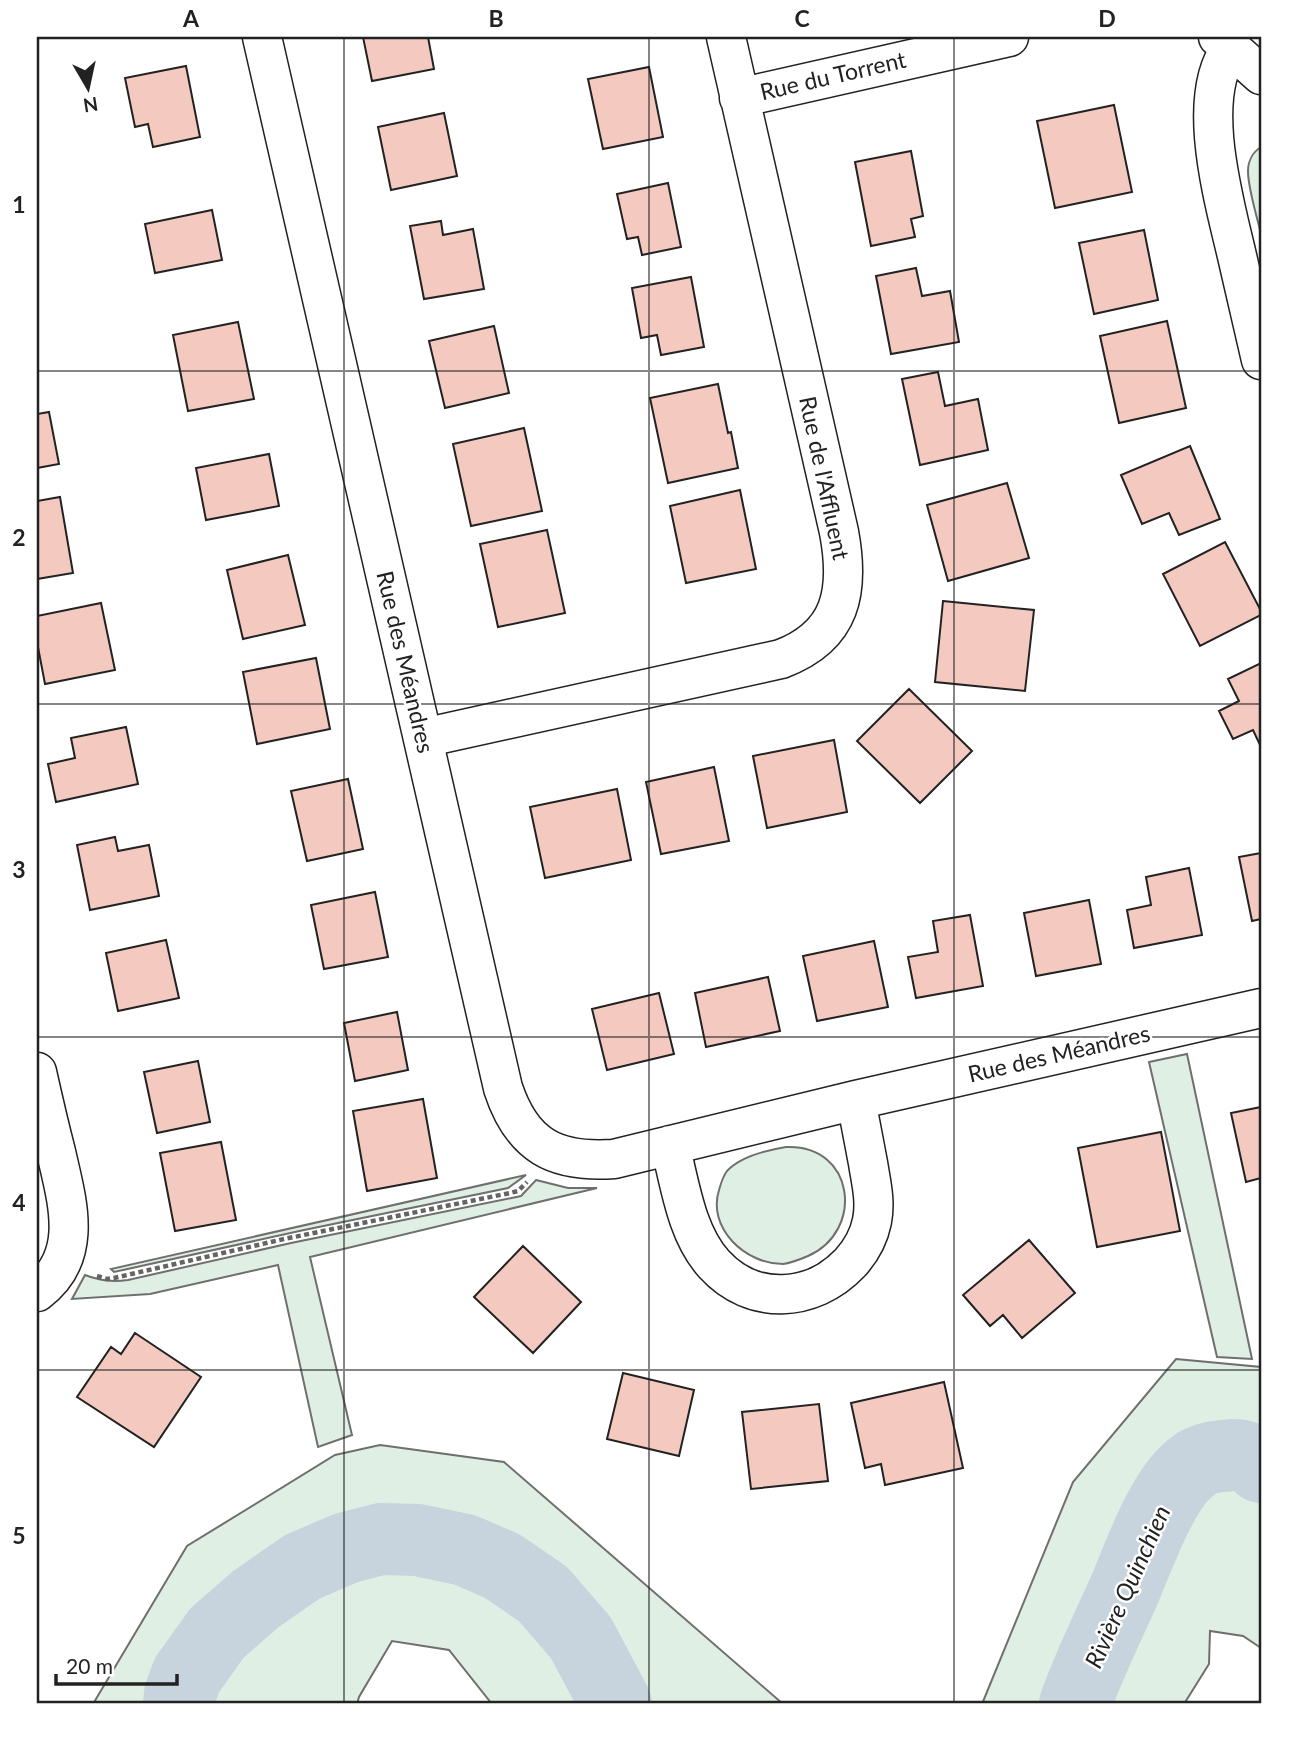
<svg xmlns="http://www.w3.org/2000/svg" width="1298" height="1741" font-family="Lato,sans-serif">
<rect width="100%" height="100%" fill="#fff"/>
<path fill="#e0efe3" stroke="#6f6f6f" stroke-width="2" d="M1261,147V234C1257,216 1248,189 1248,171C1248,161 1253,152 1261,147Z
M1187,1054L1252,1359L1217,1357L1149,1062Z
M786,1147C855,1144 865,1231 808,1256C801,1259 791,1263 783,1264C745,1264 707,1228 719,1190C721,1183 723,1176 727,1171C740,1157 768,1150 786,1147Z
M526,1175L508,1188L304,1230L114,1272L111,1269Z
M536,1180L568,1188H597L310,1257L352,1435L318,1447L278,1265L150,1294L72,1299L85,1275C101,1281 112,1282 128,1280L291,1243L521,1196Z
M1176,1359L1261,1367V1648L1243,1636L1210,1631L1209,1664L1184,1704H982L1073,1482Z
M380,1445L504,1462L783,1704H492L449,1650L392,1641L359,1697L357,1704H93L187,1546L335,1455Z"/>
<g fill="none" stroke-linecap="round" stroke-linejoin="round">
<path stroke="#c7d3dd" stroke-width="72" d="M179,1704L180,1694L187,1675L217,1633L256,1599L302,1567L346,1548L381,1539L418,1540L465,1550L502,1566L543,1594L581,1638L616,1704
M1075,1704C1089,1665 1107,1629 1124,1591C1139,1556 1162,1488 1193,1466C1204,1457 1220,1456 1233,1455C1243,1455 1256,1459 1261,1467"/>
</g>
<path fill="#f3c9c0" stroke="#222" stroke-width="2" d="M363,37H428L434,69L372,81Z
M186,66L200,137L153,147L148,124L135,127L125,78Z
M649,67L663,137L603,149L588,79Z
M1114,105L1132,192L1055,208L1037,121Z
M444,113L457,176L391,190L378,127Z
M911,151L923,216L911,219L915,237L871,246L855,162Z
M668,183L681,247L642,255L638,237L627,239L617,194Z
M212,210L222,260L155,273L145,224Z
M441,221L443,235L473,229L484,289L424,299L410,226Z
M1144,230L1158,300L1094,314L1079,243Z
M916,268L922,296L950,291L959,342L891,354L876,276Z
M691,277L704,347L661,355L657,335L641,338L632,288Z
M1167,321L1186,408L1119,423L1100,336Z
M238,322L254,399L188,411L173,335Z
M494,326L509,393L445,408L429,341Z
M938,372L945,406L978,399L988,450L920,465L902,379Z
M718,384L728,433L731,432L738,468L668,483L650,398Z
M49,412L59,464L37,468V414Z
M524,428L542,511L471,526L453,444Z
M1190,446L1220,519L1179,535L1169,513L1142,524L1121,475Z
M269,454L279,506L206,520L196,468Z
M1007,483L1029,558L948,581L927,505Z
M740,490L756,569L686,583L670,506Z
M60,497L73,573L37,579V501Z
M547,530L565,613L498,627L480,544Z
M1225,542L1261,611V615L1200,646L1163,574Z
M288,555L305,625L243,639L227,570Z
M943,601L1034,610L1025,691L935,682Z
M101,603L115,670L45,684L37,642V616Z
M316,658L330,729L257,744L243,672Z
M1261,663V747L1253,730L1233,739L1219,711L1239,701L1228,679Z
M909,689L972,751L920,803L857,741Z
M126,727L138,784L56,802L48,764L75,758L71,738Z
M834,740L847,812L767,828L753,756Z
M714,767L729,841L661,854L646,782Z
M348,779L363,849L307,861L291,791Z
M617,789L631,860L545,878L530,807Z
M115,837L118,851L149,845L159,896L90,910L77,845Z
M1261,853V919L1252,921L1239,857Z
M1189,868L1202,935L1134,948L1127,910L1151,905L1146,877Z
M375,892L388,957L324,969L311,905Z
M1089,900L1101,964L1036,976L1024,913Z
M970,915L983,986L916,998L908,957L938,952L933,921Z
M166,940L179,998L118,1011L106,953Z
M874,941L888,1007L817,1021L803,956Z
M768,977L780,1031L706,1047L695,993Z
M659,993L674,1054L607,1070L592,1009Z
M397,1012L408,1070L355,1081L344,1023Z
M198,1061L210,1122L157,1133L144,1072Z
M423,1099L437,1178L367,1191L353,1111Z
M1261,1107V1178L1246,1182L1231,1113Z
M1161,1132L1180,1231L1097,1247L1078,1148Z
M221,1142L236,1220L175,1231L160,1153Z
M1029,1240L1075,1293L1022,1338L1003,1315L990,1326L963,1295Z
M523,1246L581,1302L533,1353L474,1297Z
M135,1333L201,1377L154,1447L77,1397L111,1347L121,1354Z
M623,1373L694,1390L679,1456L607,1439Z
M944,1382L963,1468L885,1485L881,1464L865,1468L851,1403Z
M819,1404L828,1481L751,1489L742,1412Z"/>
<g fill="none" stroke-linecap="round" stroke-linejoin="round">
<defs>
<path id="minor" d="M262,37L503,1088C522,1146 555,1163 614,1159L856,1100L1261,1008
M1218,37L1231,48C1194,97 1224,200 1237,256C1245,291 1253,326 1261,360
M1231,48L1261,75
M739,98L1009,37
M423,738L781,659C842,636 850,591 839,532L726,37
M37,1072C43,1099 49,1125 56,1152C67,1201 85,1256 37,1292
M670,1145C680,1184 686,1233 714,1264C752,1306 812,1303 850,1263C861,1251 869,1236 872,1221C876,1201 871,1182 868,1163C864,1142 860,1121 856,1100"/>
</defs>
<use href="#minor" stroke="#222" stroke-width="41"/>
<path stroke="#646464" stroke-width="4.5" stroke-dasharray="5 3.5" stroke-linecap="butt" d="M97,1276L107,1279L114,1278L284,1239L510,1193L518,1191L527,1182"/>
<use href="#minor" stroke="#fff" stroke-width="38"/>
</g>
<path fill="none" stroke="#222" stroke-width="2" stroke-opacity="0.55" d="M344,37V1704M649,37V1704M954,37V1704M37,371H1261M37,704H1261M37,1037H1261M37,1370H1261"/>
<g text-anchor="middle" stroke-width="5" stroke-linejoin="round" paint-order="stroke">
<g font-size="23" fill="#222" stroke="#fff">
<text transform="translate(833 76) rotate(-13)" y="8">Rue du Torrent</text>
<text transform="translate(824 478) rotate(78)" y="8">Rue de l'Affluent</text>
<text transform="translate(405 662) rotate(77)" y="8">Rue des Méandres</text>
<text transform="translate(1059 1054) rotate(-13)" y="8">Rue des Méandres</text>
</g>
<g font-size="24" font-style="italic" fill="#222" stroke="#fff">
<text transform="translate(1128 1587) rotate(-66)" y="8">Rivière Quinchien</text>
</g>
</g>
<rect width="1298" height="1741" fill="none" stroke="#ffffff" stroke-width="77"/>
<g transform="translate(88 88) rotate(171)" stroke="#ffffff" stroke-width="5" paint-order="stroke">
<path d="M0-5L12 26L0 18L-12 26Z" fill="#222222"/>
<text y="-10" font-size="19" font-weight="bold" text-anchor="middle" fill="#222222">N</text>
</g>
<path d="M56 1674v10h121v-10" fill="none" stroke="#222222" stroke-width="3.5"/>
<text x="66" y="1674" font-size="21" fill="#222222" stroke="#ffffff" stroke-width="5" paint-order="stroke">20 m</text>
<rect x="38" y="38" width="1222" height="1664" fill="none" stroke="#222" stroke-width="2.5"/>
<g font-size="23" text-anchor="middle" font-weight="bold" fill="#222">
<text x="191" y="27">A</text>
<text x="496" y="27">B</text>
<text x="802" y="27">C</text>
<text x="1107" y="27">D</text>
<text x="19" y="213">1</text>
<text x="19" y="546">2</text>
<text x="19" y="878">3</text>
<text x="19" y="1211">4</text>
<text x="19" y="1544">5</text>
</g>
</svg>
